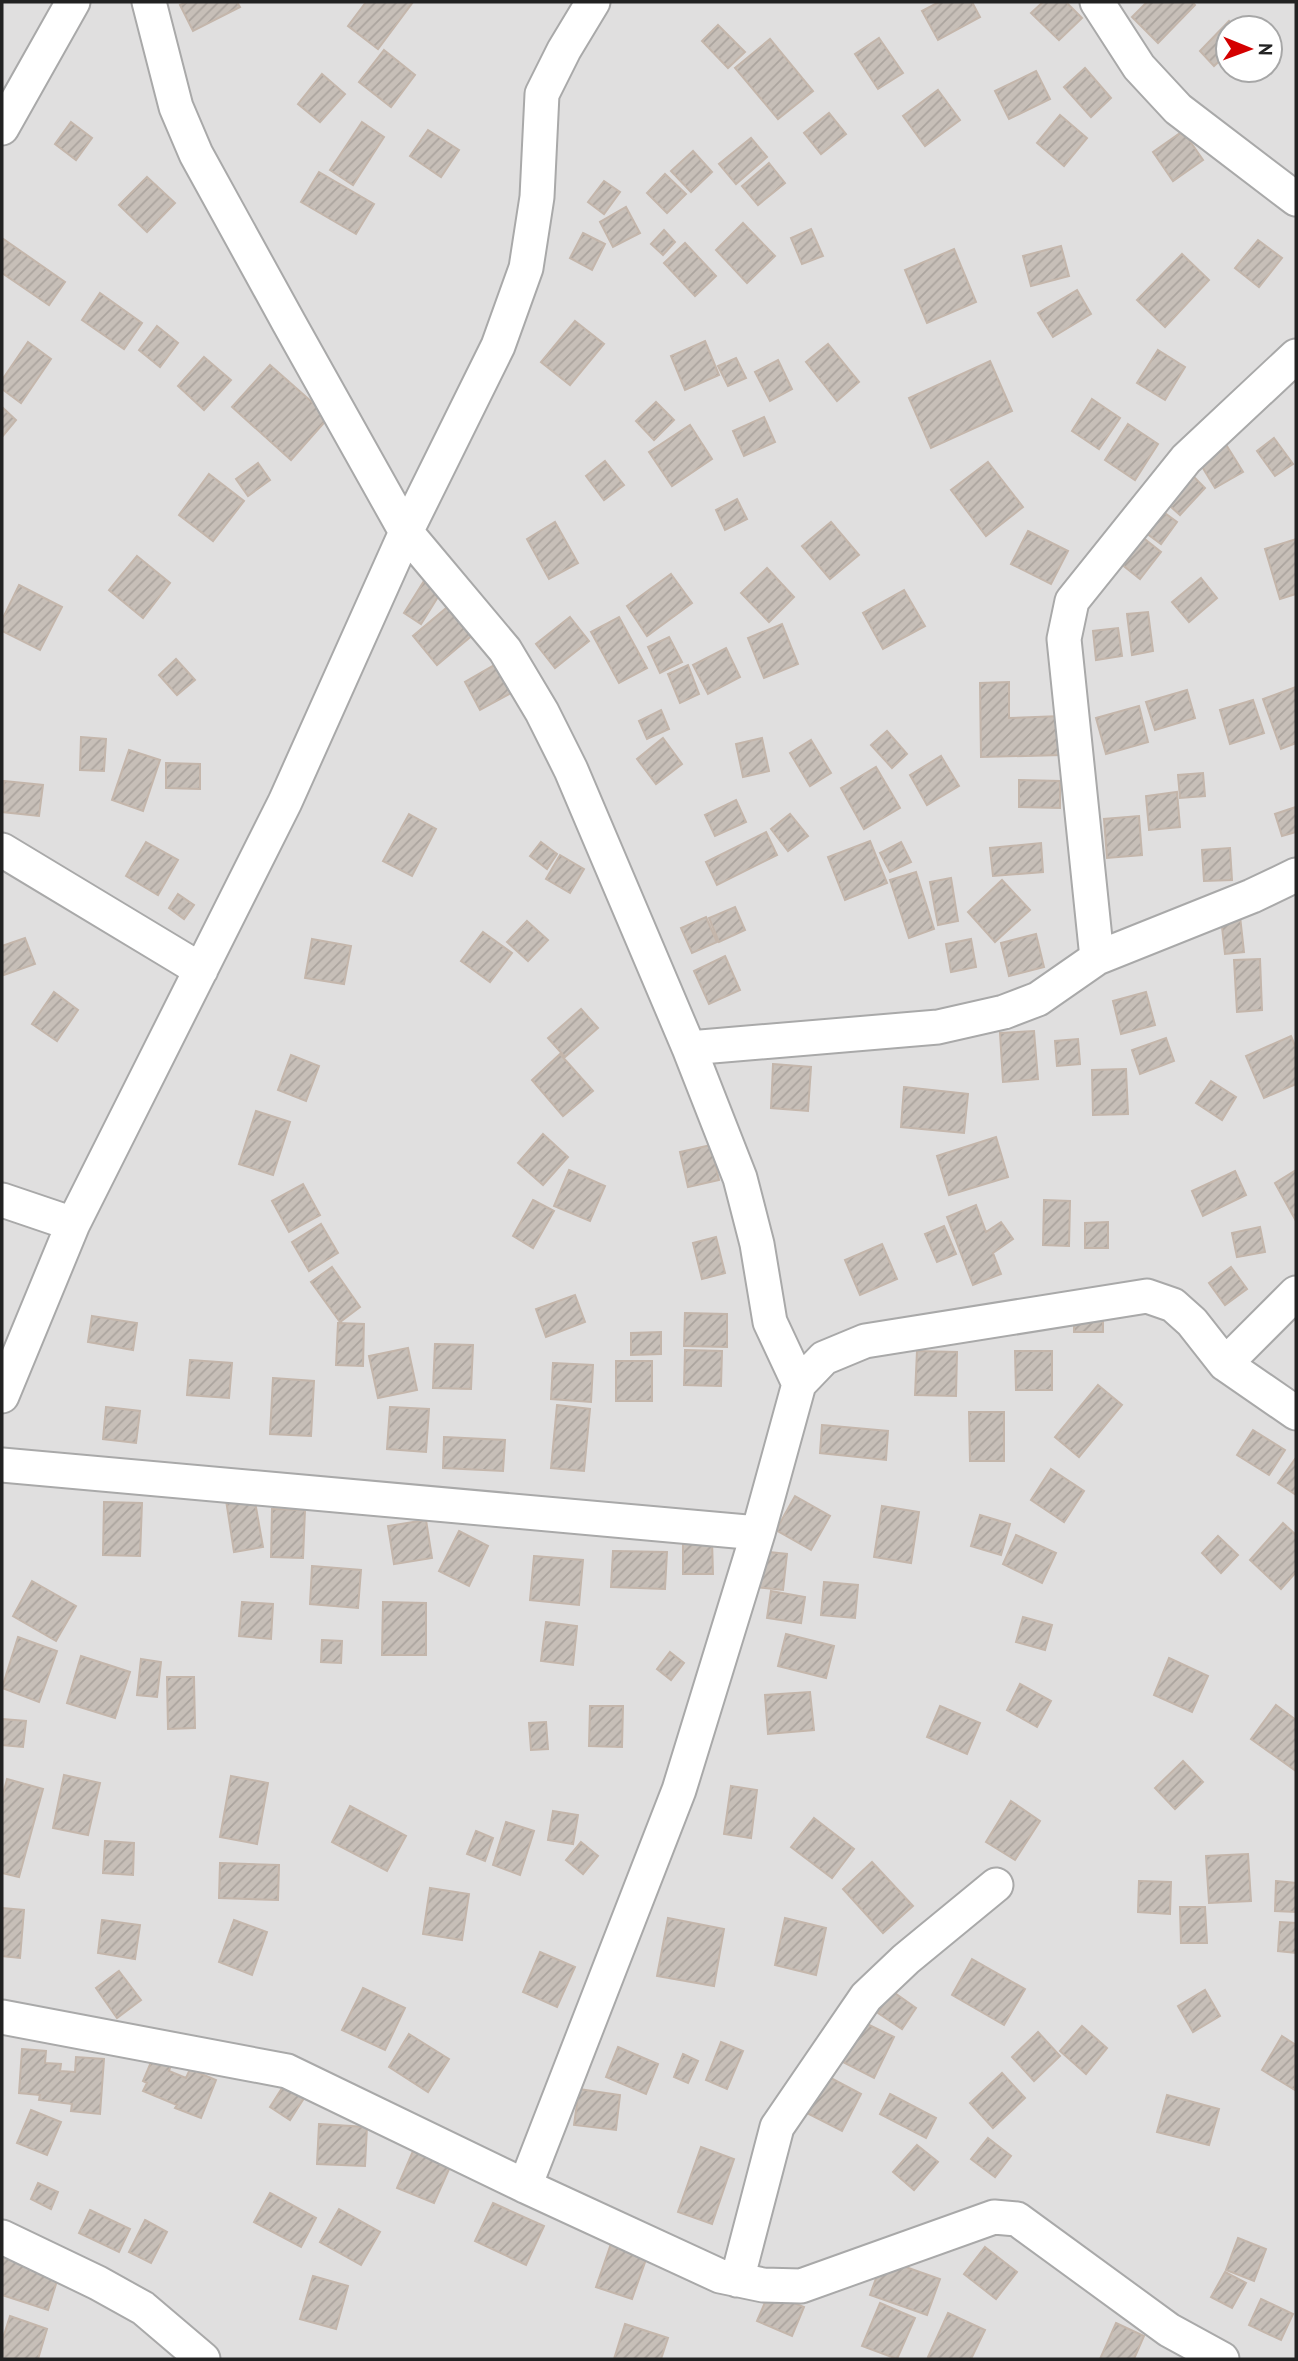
<svg xmlns="http://www.w3.org/2000/svg" width="1298" height="2361" font-family="'PT Sans',sans-serif">
<defs>
<pattern id="building-hatch" width="6" height="6" patternUnits="userSpaceOnUse" patternTransform="scale(1.75)"><rect width="6" height="6" fill="#c7bfb8"/><path d="M-1 1l2-2M0 6l6-6M5 7l2-2" fill="none" stroke="#aba49e"/></pattern>
</defs>
<rect width="100%" height="100%" fill="#f2efe9"/>
<path fill="#e0dfdf" fill-rule="evenodd" d="M2,2H1296V2359H2ZM1228,28H1270V70H1228Z"/>
<path fill="url(#building-hatch)" stroke="#c4b6ab" stroke-width="2" d="M187,2H237L240,7L193,31L180,5Z
M366,2H413L378,49L348,26Z
M939,2H972L980,17L938,40L922,11Z
M1043,2H1066L1082,18L1059,40L1031,13Z
M1147,2H1192L1195,5L1158,43L1132,17Z
M1229,21L1235,28H1228V53L1214,66L1200,51Z
M718,25L745,52L728,68L702,41Z
M879,38L903,73L878,89L855,54Z
M770,39L813,91L778,119L735,68Z
M384,50L415,75L391,107L359,82Z
M1085,68L1111,98L1091,117L1064,87Z
M1036,71L1050,99L1009,119L995,91Z
M322,74L345,94L320,122L298,104Z
M938,90L960,120L925,146L903,116Z
M829,113L846,134L821,154L804,133Z
M1060,115L1087,138L1064,166L1037,143Z
M71,122L92,138L76,160L55,144Z
M362,122L384,137L353,185L330,170Z
M428,130L459,150L441,177L410,156Z
M1183,131L1203,160L1173,181L1153,152Z
M751,138L767,157L736,184L719,164Z
M693,151L712,172L691,192L671,171Z
M769,163L785,183L758,205L742,186Z
M319,172L374,204L356,234L301,202Z
M665,174L686,194L667,213L647,193Z
M147,177L175,203L147,232L119,205Z
M604,181L620,192L604,214L588,202Z
M626,207L640,233L613,247L600,222Z
M743,223L775,256L747,283L716,250Z
M811,229L823,256L802,264L791,238Z
M664,230L675,242L663,255L651,244Z
M583,233L605,244L592,270L570,258Z
M2,238L65,282L49,305L2,273Z
M1258,240L1282,258L1259,287L1235,268Z
M685,243L716,276L695,296L664,263Z
M1061,246L1069,276L1031,286L1023,256Z
M954,249L976,302L927,323L905,270Z
M1182,254L1209,280L1165,327L1137,300Z
M1077,290L1091,314L1053,337L1038,313Z
M100,293L142,323L124,349L82,320Z
M575,321L604,344L570,385L541,362Z
M157,326L178,343L160,367L139,350Z
M705,341L719,375L685,390L671,356Z
M28,342L51,359L21,403L2,389V380Z
M828,344L859,382L837,401L806,362Z
M1158,350L1185,367L1165,400L1137,383Z
M204,357L231,380L204,410L178,386Z
M736,358L746,378L728,386L718,366Z
M778,360L792,389L770,401L755,372Z
M990,361L1012,411L931,448L909,398Z
M270,365L329,417L291,460L232,407Z
M1092,399L1120,418L1099,449L1072,431Z
M656,402L674,420L654,440L636,421Z
M2,407L16,420L2,437Z
M764,417L775,442L744,456L733,431Z
M1128,424L1158,444L1135,480L1105,460Z
M690,425L712,459L672,486L649,452Z
M1274,438L1293,464L1275,476L1257,451Z
M1225,443L1243,472L1215,488L1198,460Z
M605,461L624,485L604,500L586,476Z
M988,462L1023,507L986,536L951,490Z
M258,463L270,480L248,496L236,479Z
M1187,470L1205,488L1180,515L1161,498Z
M209,474L244,501L213,541L179,515Z
M737,499L747,519L725,530L716,510Z
M1158,508L1177,522L1161,544L1142,530Z
M555,522L578,563L549,579L527,539Z
M831,522L859,555L830,579L802,546Z
M1028,531L1068,551L1051,584L1011,564Z
M1141,536L1161,552L1140,579L1120,563Z
M1296,539V594L1280,599L1265,549Z
M137,556L170,583L143,618L109,590Z
M767,568L794,597L769,622L741,593Z
M671,574L692,603L647,636L627,606Z
M1201,578L1217,598L1189,622L1172,602Z
M424,581L441,592L421,624L404,613Z
M19,585L62,607L40,650L2,631V620Z
M904,590L925,626L883,649L863,613Z
M451,604L475,633L437,665L413,636Z
M1148,612L1153,651L1132,655L1127,614Z
M570,617L589,641L555,668L536,644Z
M619,617L647,668L619,683L591,632Z
M782,624L798,664L764,678L748,638Z
M1118,628L1122,656L1096,660L1093,631Z
M669,637L682,662L660,673L648,647Z
M726,648L740,677L708,694L693,665Z
M176,659L195,680L177,695L159,675Z
M498,663L513,692L480,710L465,682Z
M688,665L699,694L680,703L668,674Z
M1009,682V718L1061,716L1062,755L981,757L980,683Z
M1296,687V743L1281,749L1263,699Z
M1187,690L1195,718L1155,730L1146,702Z
M1253,700L1264,733L1230,744L1220,710Z
M1139,706L1148,742L1106,754L1096,718Z
M661,710L669,729L647,739L639,721Z
M887,731L907,754L892,768L871,745Z
M81,737L106,739L104,771L80,770Z
M663,738L682,764L656,784L637,759Z
M762,738L769,771L743,777L736,744Z
M811,740L831,773L810,786L790,753Z
M129,750L160,760L143,811L112,800Z
M941,756L959,786L927,805L910,775Z
M166,763L200,764V789L166,788Z
M876,767L900,808L864,829L841,788Z
M1203,773L1205,796L1180,798L1178,775Z
M1019,780L1060,781V808L1019,807Z
M4,781L43,785L39,816L2,812Z
M1177,792L1180,827L1149,830L1146,796Z
M736,800L746,822L715,836L705,815Z
M1296,807V832L1282,836L1275,814Z
M409,814L436,829L412,876L383,861Z
M790,814L808,836L788,851L771,829Z
M1139,816L1142,855L1107,858L1104,819Z
M766,832L777,855L717,885L706,862Z
M870,841L887,883L845,900L828,857Z
M146,842L178,860L158,895L126,876Z
M541,842L557,854L547,869L530,856Z
M901,842L911,862L890,872L880,853Z
M1041,843L1043,872L993,876L990,848Z
M1230,848L1232,880L1204,881L1202,850Z
M560,855L584,869L570,893L546,879Z
M916,872L934,929L909,938L890,880Z
M951,878L958,921L938,925L930,882Z
M1002,880L1030,910L995,942L968,912Z
M178,894L194,905L184,919L169,908Z
M735,907L745,930L719,942L709,918Z
M1240,916L1244,952L1225,954L1221,918Z
M706,917L717,942L692,953L681,928Z
M527,921L548,940L528,961L507,942Z
M483,932L512,953L490,982L461,961Z
M1036,934L1044,967L1009,976L1001,943Z
M25,938L35,964L4,975L2,969V946Z
M312,939L351,946L344,984L305,978Z
M971,939L976,967L951,972L946,944Z
M725,956L740,990L709,1004L694,971Z
M1260,959L1262,1010L1237,1012L1234,960Z
M54,992L78,1010L57,1041L32,1024Z
M1146,992L1155,1025L1121,1034L1113,1001Z
M581,1009L598,1028L565,1057L548,1038Z
M1034,1031L1038,1079L1003,1082L1000,1033Z
M1291,1036L1296,1048V1084L1264,1098L1246,1056Z
M1166,1038L1174,1061L1140,1074L1132,1050Z
M1078,1039L1080,1064L1057,1066L1055,1041Z
M560,1054L593,1091L563,1116L532,1080Z
M291,1055L319,1066L306,1101L278,1090Z
M773,1064L811,1067L808,1111L771,1108Z
M1126,1069L1128,1114L1093,1115L1092,1070Z
M1211,1081L1236,1097L1222,1120L1196,1103Z
M904,1087L968,1094L964,1133L901,1127Z
M256,1111L290,1122L273,1175L239,1164Z
M543,1134L568,1157L543,1185L518,1163Z
M996,1137L1008,1177L949,1195L937,1156Z
M711,1145L719,1180L688,1187L680,1152Z
M569,1170L605,1186L590,1221L554,1206Z
M1296,1170V1221L1275,1183Z
M1235,1171L1246,1195L1203,1216L1192,1191Z
M303,1184L320,1215L289,1232L272,1201Z
M533,1200L554,1211L533,1248L513,1236Z
M1044,1200L1070,1201L1069,1246L1043,1245Z
M976,1205L986,1232L1001,1222L1013,1239L993,1253L1001,1274L973,1285L947,1217Z
M1108,1222V1248H1085V1223Z
M321,1224L338,1253L309,1271L292,1242Z
M944,1226L956,1254L937,1262L925,1234Z
M1260,1227L1265,1252L1237,1257L1232,1233Z
M716,1237L725,1273L702,1279L693,1243Z
M882,1244L897,1279L860,1295L845,1260Z
M332,1267L360,1307L340,1322L311,1282Z
M1231,1267L1247,1289L1225,1305L1209,1283Z
M575,1295L585,1322L546,1337L536,1309Z
M685,1313L727,1314V1347L684,1346Z
M1074,1313H1103V1332H1074Z
M92,1316L137,1323L133,1350L88,1342Z
M338,1323L364,1324L363,1366L336,1365Z
M661,1332V1354L631,1355V1333Z
M435,1344L473,1345L471,1389L433,1388Z
M408,1348L417,1390L378,1398L369,1356Z
M685,1350L722,1351L721,1386L684,1385Z
M917,1351L957,1352L956,1396L915,1395Z
M1015,1351H1052V1390H1016Z
M190,1360L232,1363L229,1398L187,1395Z
M616,1361H652V1401H616Z
M553,1363L593,1365L591,1402L551,1399Z
M273,1378L314,1381L311,1436L270,1434Z
M1098,1385L1122,1405L1079,1457L1055,1437Z
M557,1405L590,1409L584,1471L551,1468Z
M106,1407L140,1411L136,1443L103,1439Z
M390,1407L429,1409L426,1452L387,1449Z
M969,1412H1004V1461H970Z
M822,1425L888,1431L886,1460L820,1453Z
M1253,1430L1285,1450L1269,1475L1237,1455Z
M444,1437L505,1440L503,1471L443,1468Z
M1295,1459L1296,1460V1495L1278,1483Z
M1051,1469L1084,1491L1064,1522L1031,1500Z
M254,1496L263,1547L234,1552L226,1500Z
M795,1496L830,1516L811,1550L776,1530Z
M104,1502L142,1503L140,1556L103,1555Z
M882,1506L919,1512L911,1563L874,1557Z
M272,1509L305,1510L303,1558L271,1557Z
M980,1515L1010,1524L1001,1555L971,1546Z
M426,1520L432,1558L394,1564L388,1526Z
M1283,1523L1296,1535V1572L1281,1589L1250,1560Z
M459,1531L488,1546L469,1586L439,1571Z
M1016,1535L1056,1553L1042,1583L1003,1564Z
M1218,1536L1238,1555L1221,1573L1202,1553Z
M683,1540H712L713,1574H683Z
M613,1551L667,1552L665,1589L611,1587Z
M760,1551L787,1554L783,1590L756,1587Z
M534,1556L583,1560L579,1605L530,1600Z
M312,1566L361,1570L358,1608L310,1604Z
M32,1581L76,1606L56,1641L13,1616Z
M824,1582L858,1585L855,1618L821,1615Z
M771,1591L805,1597L801,1623L767,1618Z
M242,1602L273,1604L271,1639L239,1636Z
M383,1602L426,1603V1655H382Z
M1023,1617L1052,1625L1045,1650L1016,1642Z
M546,1622L577,1626L573,1665L541,1661Z
M786,1634L834,1646L826,1678L778,1666Z
M18,1637L57,1651L39,1702L2,1688Z
M322,1640L342,1641L341,1663L321,1662Z
M670,1652L684,1663L671,1680L657,1669Z
M81,1656L130,1672L115,1718L67,1703Z
M1169,1658L1208,1676L1192,1712L1154,1695Z
M141,1659L161,1662L157,1697L137,1695Z
M167,1677H194L195,1728L168,1729Z
M1020,1684L1051,1701L1037,1727L1007,1710Z
M810,1692L814,1730L768,1734L765,1695Z
M1276,1705L1296,1720V1771L1251,1739Z
M590,1706H623L622,1747L589,1746Z
M940,1706L980,1723L967,1754L927,1737Z
M2,1719L26,1721L23,1747L2,1745Z
M546,1722L548,1749L531,1750L529,1723Z
M1183,1761L1203,1782L1175,1809L1155,1788Z
M64,1775L100,1783L88,1835L53,1828Z
M231,1776L268,1783L257,1844L220,1837Z
M7,1779L43,1789L19,1877L2,1873V1798Z
M731,1786L757,1790L751,1838L724,1834Z
M1011,1801L1040,1821L1015,1860L986,1842Z
M350,1806L406,1836L387,1871L332,1842Z
M553,1811L578,1815L573,1844L548,1840Z
M814,1818L854,1849L832,1878L791,1847Z
M506,1822L534,1831L520,1875L493,1865Z
M476,1831L493,1838L485,1861L467,1854Z
M105,1841L134,1843L133,1875L103,1873Z
M581,1842L598,1856L583,1874L566,1860Z
M1248,1854L1251,1901L1209,1903L1206,1856Z
M872,1862L913,1906L883,1933L843,1889Z
M220,1863L279,1865L278,1900L219,1898Z
M1139,1881L1171,1882L1170,1914L1138,1912Z
M1276,1881L1296,1883V1912L1275,1911Z
M430,1888L469,1894L462,1940L423,1934Z
M1180,1907H1205L1207,1943H1181Z
M2,1908L24,1910L20,1958L2,1956Z
M668,1918L724,1929L714,1986L657,1976Z
M785,1918L826,1928L816,1975L775,1965Z
M102,1920L140,1925L135,1959L98,1953Z
M234,1920L267,1932L252,1975L219,1962Z
M1280,1922L1296,1923V1953L1278,1951Z
M540,1952L575,1967L557,2007L523,1992Z
M972,1959L1025,1989L1004,2025L952,1995Z
M119,1971L141,2000L117,2018L96,1988Z
M363,1988L405,2008L385,2050L342,2030Z
M1205,1990L1220,2016L1193,2032L1178,2006Z
M892,1991L916,2008L902,2029L878,2013Z
M863,2022L894,2037L874,2078L843,2062Z
M1082,2026L1107,2048L1086,2074L1060,2051Z
M1038,2032L1060,2056L1034,2081L1012,2057Z
M409,2034L449,2059L428,2092L389,2067Z
M1282,2036L1296,2045L1295,2090L1262,2070Z
M721,2042L743,2051L727,2089L706,2080Z
M618,2047L658,2064L646,2094L606,2077Z
M22,2049L46,2051L45,2063L61,2064L60,2071L75,2072L76,2057L104,2059L100,2114L71,2111L72,2104L39,2100L40,2095L19,2093Z
M683,2054L698,2061L688,2083L674,2077Z
M154,2055L172,2062L169,2071L186,2078L190,2069L216,2080L201,2118L175,2108L177,2105L143,2091L147,2083L143,2081Z
M1002,2073L1025,2098L993,2128L970,2103Z
M827,2076L861,2094L842,2131L807,2113Z
M286,2082L306,2095L290,2120L270,2107Z
M579,2089L620,2095L616,2130L574,2125Z
M890,2094L936,2118L926,2138L880,2114Z
M1167,2095L1219,2109L1209,2145L1157,2132Z
M31,2110L61,2122L47,2155L17,2143Z
M319,2124L367,2127L365,2166L317,2164Z
M988,2138L1011,2156L995,2177L971,2159Z
M917,2145L938,2162L914,2190L893,2172Z
M701,2147L734,2159L712,2224L678,2212Z
M413,2151L450,2167L434,2203L397,2188Z
M38,2183L58,2192L51,2209L31,2199Z
M270,2193L316,2218L301,2247L254,2222Z
M493,2203L544,2226L526,2265L475,2241Z
M339,2209L380,2232L361,2265L320,2242Z
M90,2210L130,2229L119,2252L79,2233Z
M145,2220L167,2232L151,2263L129,2252Z
M614,2235L650,2248L632,2299L596,2287Z
M1238,2238L1266,2249L1254,2281L1226,2270Z
M985,2247L1017,2272L996,2299L964,2274Z
M2,2253L60,2271L48,2310L2,2295Z
M883,2259L940,2279L927,2315L870,2295Z
M1225,2272L1246,2283L1232,2308L1211,2297Z
M313,2276L348,2286L336,2329L300,2319Z
M769,2293L804,2307L792,2336L757,2321Z
M1261,2299L1293,2314L1281,2340L1249,2325Z
M880,2303L915,2318L897,2359L862,2346Z
M948,2313L985,2330L971,2359H933L928,2357Z
M10,2316L47,2329L38,2359H2V2341Z
M1116,2323L1144,2336L1134,2359H1100Z
M625,2324L668,2338L661,2359H614Z"/>
<g fill="none" stroke-linecap="round" stroke-linejoin="round">
<defs>
<path id="minor" d="M149,2L176,107L196,154L289,323L406,532L505,650L542,712L571,770L689,1048L740,1178L757,1244L770,1322L799,1384
M1097,2L1139,67L1178,109L1296,199
M2,128L73,2
M2,850L201,970
M1097,958L1064,639L1072,601L1186,459L1296,356
M689,1048L938,1027L1004,1012L1038,999L1097,958L1252,896L1296,875
M2,1200L73,1224
M1225,1364L1296,1293
M2,1396L73,1224L285,802L406,532L498,346L526,268L537,197L542,94L564,50L593,2
M2,1465L758,1533
M2,2017L287,2071L525,2186L720,2276L763,2285L801,2286L994,2217L1017,2219L1169,2330L1222,2359
M525,2186L679,1790L758,1533L799,1384L824,1358L865,1341L1147,1296L1173,1305L1192,1322L1225,1364L1296,1413
M2,2237L98,2283L143,2308L203,2359
M737,2280L777,2127L866,1997L906,1959L996,1885"/>
</defs>
<use href="#minor" stroke="#a9a9a9" stroke-width="37"/>
<use href="#minor" stroke="#fff" stroke-width="33"/>
</g>
<rect width="1298" height="2361" fill="none" stroke="#222222" stroke-width="7"/>
<g transform="translate(1249 49) rotate(91)"><circle r="33" fill="#ffffff" stroke="#a7a7a7" stroke-width="2"/>
<path d="M0-5L12 26L0 18L-12 26Z" fill="#d40000"/>
<text y="-10" font-size="19" font-weight="bold" text-anchor="middle" fill="#222222">N</text>
</g>
</svg>
